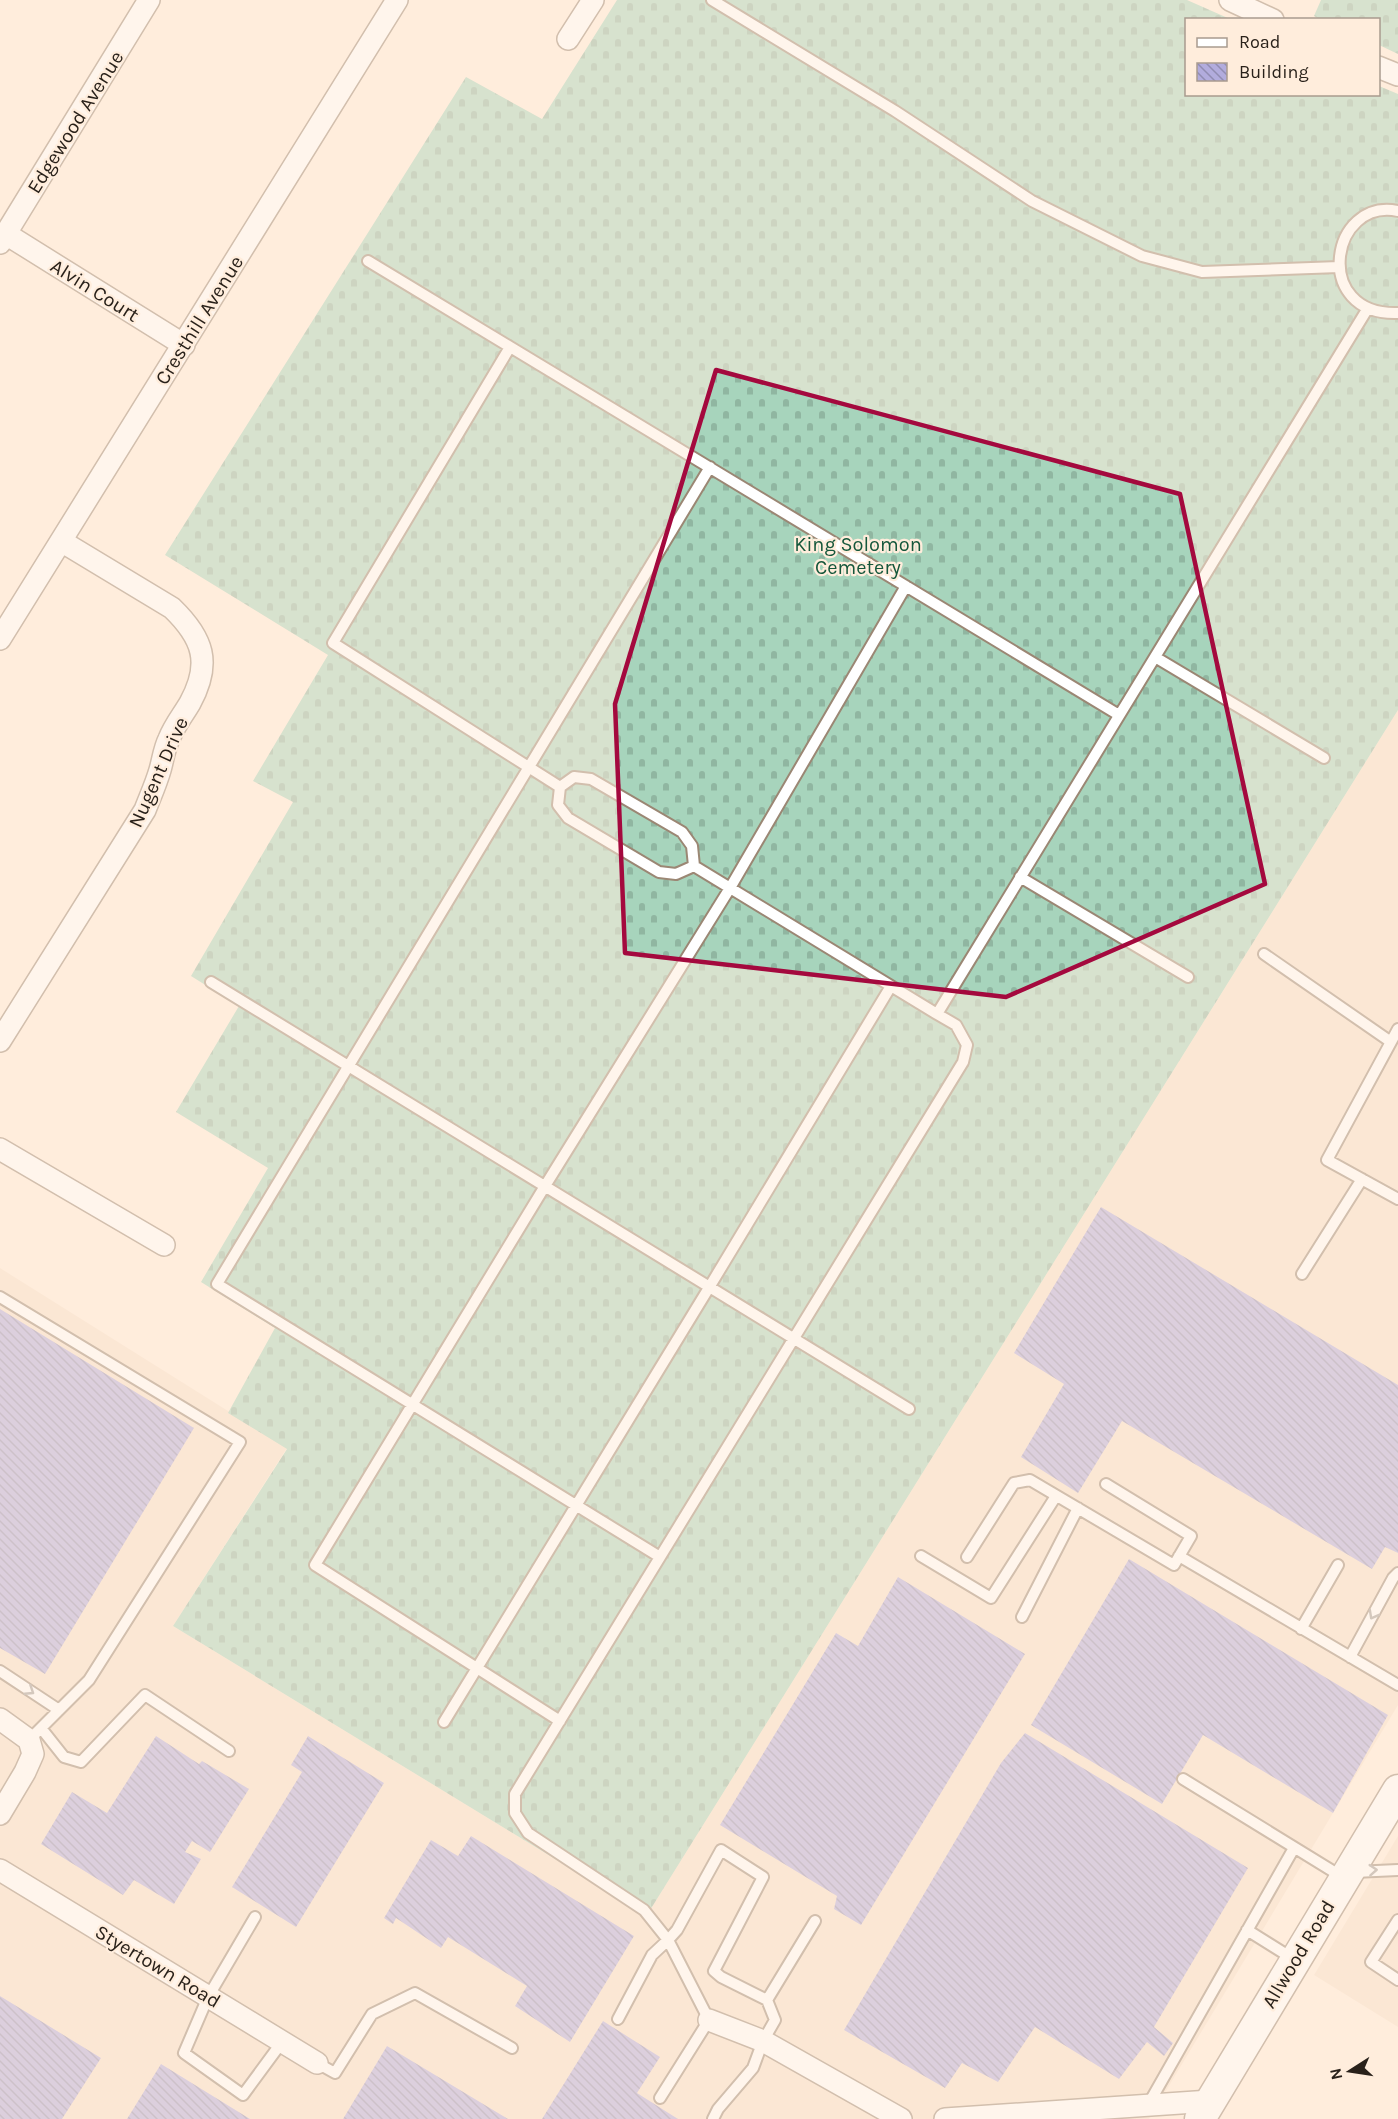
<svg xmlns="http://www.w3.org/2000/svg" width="1398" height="2119" font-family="Karla,sans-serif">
<defs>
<pattern id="cemetery-stones" width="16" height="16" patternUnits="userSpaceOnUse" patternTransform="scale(1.5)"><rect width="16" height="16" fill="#a7d4bc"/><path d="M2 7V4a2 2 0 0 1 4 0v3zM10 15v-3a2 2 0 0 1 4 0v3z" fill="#90b6a1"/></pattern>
<pattern id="building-back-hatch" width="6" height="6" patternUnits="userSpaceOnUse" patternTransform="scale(1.5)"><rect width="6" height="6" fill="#b2acdd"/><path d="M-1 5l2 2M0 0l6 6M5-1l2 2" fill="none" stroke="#918cb2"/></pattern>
</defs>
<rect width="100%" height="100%" fill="#ffeddc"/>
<path fill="#f7e1cb" d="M1398,710V1705L1149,2119H0V1268L287,1448L173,1626L647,1915Z
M1398,1836V2027L1314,1975Z"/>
<path fill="url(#cemetery-stones)" d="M617,0H1187L1230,19L1186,20V94H1378L1379,86L1398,94V710L647,1915L173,1626L287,1449L228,1413L275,1328L201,1282L268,1168L176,1112L239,1006L191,976L293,802L253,781L328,655L165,555L466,77L542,119Z
M1321,0H1398V54L1379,45L1378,20H1321L1314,16Z"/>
<path fill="url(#building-back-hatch)" d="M1101,1207L1398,1385V1553L1385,1547L1372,1569L1122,1421L1078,1493L1021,1457L1064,1384L1014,1353Z
M0,1309L194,1428L45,1674L0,1648Z
M1129,1559L1388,1715L1333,1813L1203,1735L1162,1804L1031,1725Z
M898,1577L1025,1654L861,1925L834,1909L837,1896L720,1825L836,1633L858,1646Z
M1025,1733L1248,1868L1154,2027L1173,2043L1164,2056L1147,2042L1119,2079L1035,2027L998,2082L962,2063L945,2088L844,2030L1001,1763Z
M156,1736L199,1764L202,1761L249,1789L210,1852L192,1841L185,1852L201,1859L174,1904L134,1880L123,1895L41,1844L72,1792L107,1813Z
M308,1736L384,1783L296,1927L232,1887L302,1772L291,1765Z
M471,1836L634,1936L570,2042L515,2006L527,1986L448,1937L441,1948L396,1918L393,1924L384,1918L431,1840L458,1856Z
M0,1996L101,2058L62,2119H0Z
M603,2021L660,2057L637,2093L678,2119H542Z
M387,2046L508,2119H343Z
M161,2064L250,2119H127Z"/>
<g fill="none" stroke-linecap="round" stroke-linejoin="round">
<defs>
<path id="service" d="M712,0L895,111L1032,201L1142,256L1202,272L1339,267
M1398,211C1330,197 1311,316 1398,313
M368,261L1119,715
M510,347L333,643L560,787
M1155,657L1324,758
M574,777L591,779L682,832L692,846L694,866L676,874L659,872L568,818L558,805L560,787Z
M694,866L937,1014
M1020,877L1188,977
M1264,954L1391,1042
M211,982L909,1409
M1398,1029L1327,1160L1398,1199
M1302,1274L1362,1179
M0,1297L240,1442L89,1680L29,1740
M921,1556L991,1598L1056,1496
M1179,1556L1398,1685
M660,1557L217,1284L710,467
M967,1557L1014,1483L1030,1480L1174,1565L1191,1536L1106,1484
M1022,1617L1078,1508
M1301,1629L1338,1565
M1350,1657L1393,1578L1398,1573
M0,1671L59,1710
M560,1721L315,1565L545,1186L730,888L906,586
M444,1722L710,1286L891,986
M41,1728L64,1757L81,1762L145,1695L229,1751
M1183,1779L1344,1878
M1354,1872L1398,1870
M255,1917L208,1997L184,2053L243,2095L282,2042
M1398,1920L1371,1962L1398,1980
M1247,1930L1295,1960
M767,2000L815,1921
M618,2019L652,1955L668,1940L644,1910L528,1833L515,1813V1794L963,1062L967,1045L956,1025L937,1014L1368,308
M317,2063L335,2073L372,2014L415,1993L512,2048
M660,2098L709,2020L668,1940L677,1930L721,1850L763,1877L714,1971L721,1977L767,2000L775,2020L763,2041L753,2068L718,2109L713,2119
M1148,2105L1294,1848"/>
<path id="minor" d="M1230,0L1273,20
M568,39L593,0
M1378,67L1398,75
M6,234L184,345
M0,243L149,0
M0,639L397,0
M0,1041L145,810C150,797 156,784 160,770C163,760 164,749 169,739C174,726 183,715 190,703C212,663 203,638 172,608L61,541
M0,1149L164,1245
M0,1719L29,1740L33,1754L25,1772L0,1814
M0,1870L317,2063
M709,2020L763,2041L901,2119
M945,2119L1210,2101"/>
<path id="secondary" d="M1200,2119L1398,1790"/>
</defs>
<use href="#service" stroke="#9b8774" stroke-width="14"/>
<use href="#minor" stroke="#9b8774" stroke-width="24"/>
<use href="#secondary" stroke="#9b8774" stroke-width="33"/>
<use href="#service" stroke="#fff" stroke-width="10"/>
<use href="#minor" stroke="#fff" stroke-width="21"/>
<use href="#secondary" stroke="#fff" stroke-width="30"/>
</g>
<defs><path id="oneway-chevron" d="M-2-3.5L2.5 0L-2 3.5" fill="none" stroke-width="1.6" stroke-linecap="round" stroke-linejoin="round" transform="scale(1.5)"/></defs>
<g stroke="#9f9b98">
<use href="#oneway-chevron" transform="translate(1373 1615) rotate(119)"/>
<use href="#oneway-chevron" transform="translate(30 1691) rotate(33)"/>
<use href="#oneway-chevron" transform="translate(1373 1870) rotate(-4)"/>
</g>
<path d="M0 0H1398V2119H0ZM716,370L1180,494L1265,884L1006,997L625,953L615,704Z" fill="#ffeddc" fill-opacity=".55" fill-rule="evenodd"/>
<path fill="none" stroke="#a4093e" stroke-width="4.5" stroke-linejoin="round" d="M716,370L1180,494L1265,884L1006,997L625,953L615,704Z"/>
<g text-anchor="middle" stroke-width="4.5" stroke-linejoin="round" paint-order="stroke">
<g font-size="20" fill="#29211a" stroke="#ffeddc">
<text transform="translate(75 122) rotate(-58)" y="7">Edgewood Avenue</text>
<text transform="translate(95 290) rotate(32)" y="7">Alvin Court</text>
<text transform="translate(199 320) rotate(-58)" y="7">Cresthill Avenue</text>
<text transform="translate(158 772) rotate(-66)" y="7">Nugent Drive</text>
<text transform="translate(1298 1954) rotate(-59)" y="7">Allwood Road</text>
<text transform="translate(158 1966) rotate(31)" y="7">Styertown Road</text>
</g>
<g font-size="20" fill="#15573b" stroke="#ffeddc">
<text x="858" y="551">King Solomon<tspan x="858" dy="23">Cemetery</tspan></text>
</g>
</g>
<rect x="1185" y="18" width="195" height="78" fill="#ffeddc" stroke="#a99b8e" stroke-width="1.5"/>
<rect x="1197" y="38" width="30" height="9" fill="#ffffff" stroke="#a99b8e" stroke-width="1.5"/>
<text x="1239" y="48" font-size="18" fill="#29211a">Road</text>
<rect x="1197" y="63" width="30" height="18" fill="url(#building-back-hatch)" stroke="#a99b8e" stroke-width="1.5"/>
<text x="1239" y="78" font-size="18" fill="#29211a">Building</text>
<g transform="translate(1350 2071) rotate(258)" stroke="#ffeddc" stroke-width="4.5" paint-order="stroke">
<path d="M0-4.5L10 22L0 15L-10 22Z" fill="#29211a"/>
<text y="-9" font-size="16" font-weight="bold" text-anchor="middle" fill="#29211a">N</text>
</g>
</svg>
